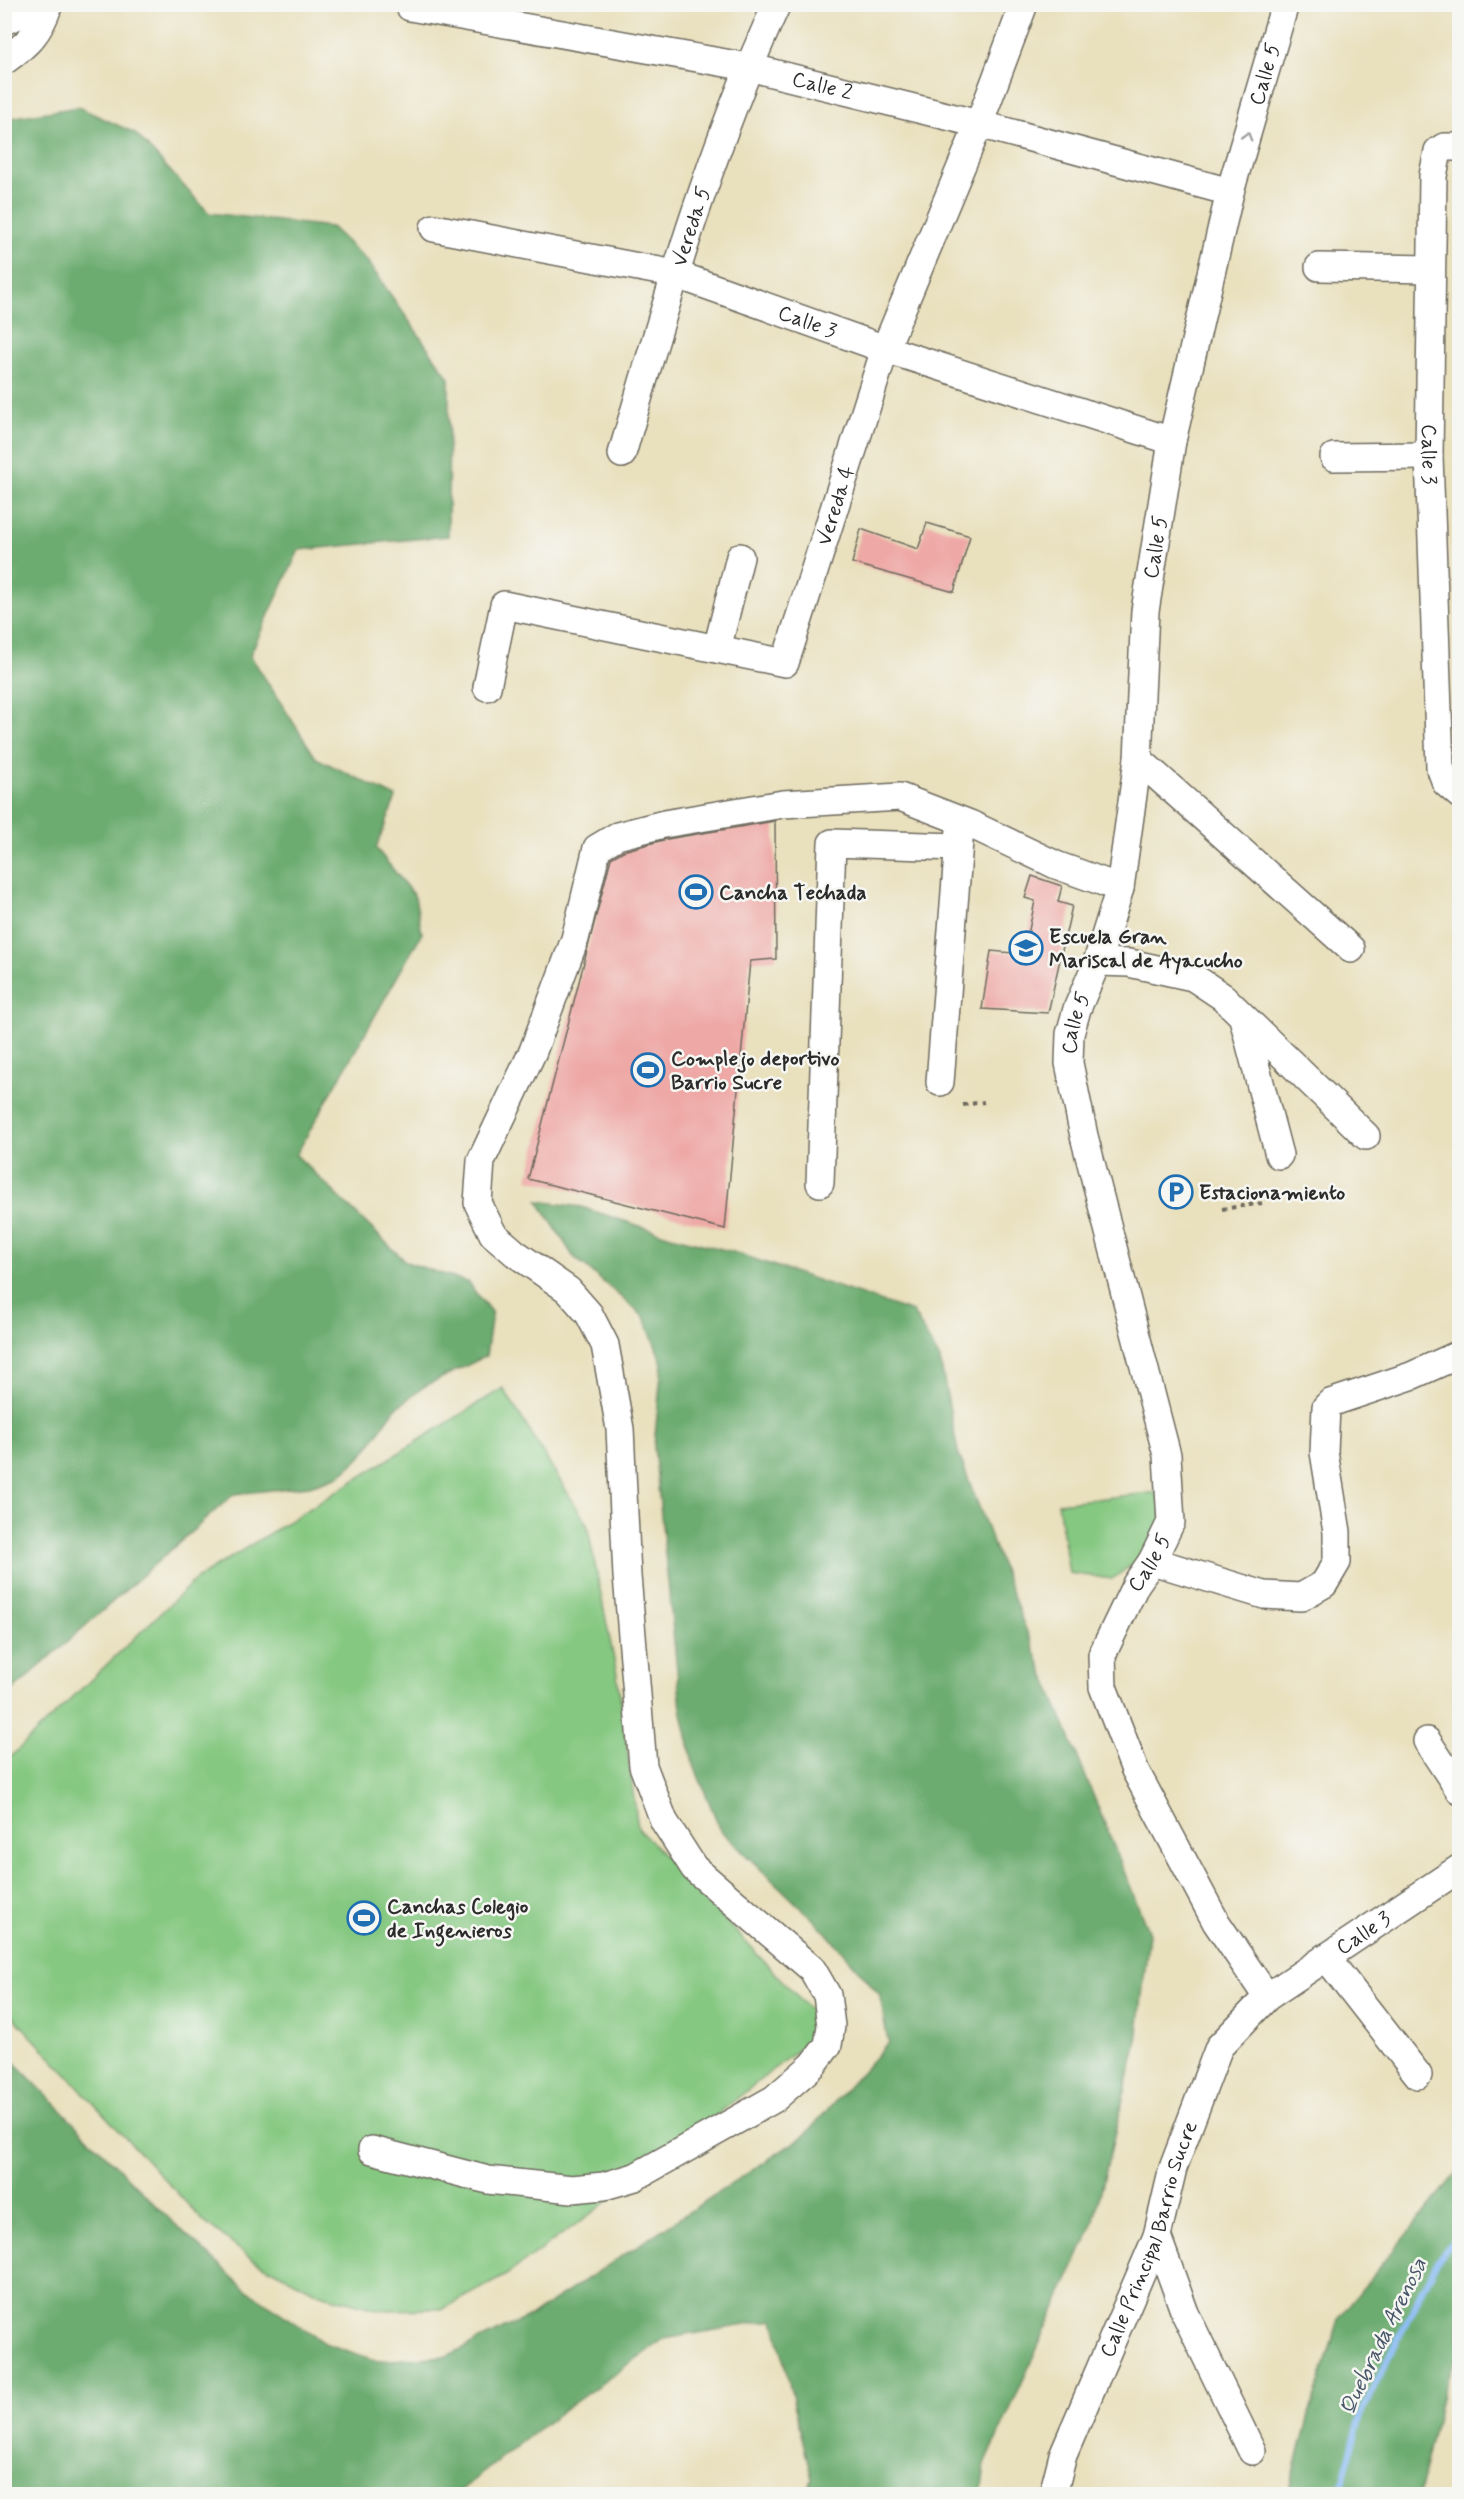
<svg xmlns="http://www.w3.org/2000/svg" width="1464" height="2499" font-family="Mynerve,sans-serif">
<rect width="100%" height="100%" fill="#f6f6f2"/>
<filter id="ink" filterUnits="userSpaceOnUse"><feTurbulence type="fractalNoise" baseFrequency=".0167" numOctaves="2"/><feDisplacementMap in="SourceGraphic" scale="12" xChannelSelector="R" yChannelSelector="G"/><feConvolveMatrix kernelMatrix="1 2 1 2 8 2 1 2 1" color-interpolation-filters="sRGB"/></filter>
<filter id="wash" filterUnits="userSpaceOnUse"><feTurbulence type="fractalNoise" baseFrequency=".008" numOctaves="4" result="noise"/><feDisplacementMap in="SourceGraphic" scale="24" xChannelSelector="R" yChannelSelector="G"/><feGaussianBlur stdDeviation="1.35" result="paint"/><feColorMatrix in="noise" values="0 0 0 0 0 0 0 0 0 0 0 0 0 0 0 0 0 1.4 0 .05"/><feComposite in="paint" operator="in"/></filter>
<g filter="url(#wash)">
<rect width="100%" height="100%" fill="#e9e0bd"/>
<path fill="#85c881" stroke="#587a56" stroke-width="1.5" d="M503,1388L587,1524L617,1675L638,1828L826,2027L622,2191L506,2275L443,2309L380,2310L320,2294L252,2259L205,2223L5,2008V1762L196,1579Z
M1159,1492L1164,1517L1155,1548L1112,1579L1069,1573L1058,1503Z"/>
<path fill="#6cac6f" stroke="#4c6c4d" stroke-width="1.5" d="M78,107L135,133L209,213L331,227L367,261L449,378L448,536L299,550L250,655L316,758L396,797L376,848L415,897L422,933L296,1155L406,1262L467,1282L492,1313L486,1356L425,1386L395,1409L362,1456L339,1476L310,1486L234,1494L5,1697L4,119Z
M538,1201L581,1207L671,1236L733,1252L913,1312L940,1360L958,1452L1023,1622L1149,1933L1137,2041L1093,2224L985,2465L981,2494H807L812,2479L774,2320L664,2339L550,2420L456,2494H5V2053L160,2210L243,2287L324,2343L378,2361L447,2356L534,2314L804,2136L888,2043L880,1995L823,1929L721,1831L693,1763L681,1709L654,1447L662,1363L644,1317L573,1256Z
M1459,2170V2352L1443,2390L1419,2494H1288L1309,2415L1340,2316Z"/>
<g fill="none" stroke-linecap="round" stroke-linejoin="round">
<path stroke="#89bbf6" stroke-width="6" d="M1339,2494L1363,2409L1439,2258L1460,2233"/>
</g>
<g id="blocks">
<path fill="#eea9a6" d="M927,523L970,536L954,592L852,563L861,529L918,549Z
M775,821L776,959L750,961L725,1229L528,1179L611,858L623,851L667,839Z
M1032,876L1062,886L1058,902L1072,906L1048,1013L982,1009L991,951L1024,954L1035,901L1025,898Z"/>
</g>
</g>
<g filter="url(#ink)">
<use href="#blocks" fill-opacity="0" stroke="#6e6a5e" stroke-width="1.5"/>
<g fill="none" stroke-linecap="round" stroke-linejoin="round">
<defs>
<g id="minor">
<path id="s1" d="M410,7L748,67L979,124L1230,192"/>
<path d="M4,21L45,4"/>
<path d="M4,61C28,44 40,32 49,4"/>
<path id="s2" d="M1460,147H1444L1438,151L1433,176L1429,456L1440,767L1446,783L1460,795"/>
<path id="s3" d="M434,228L675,274L885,349L1172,441"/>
<path d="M1319,267L1431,269"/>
<path id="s4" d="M622,454C666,302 710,148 777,4"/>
<path d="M1334,457L1429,456"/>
<path d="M717,649L740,557"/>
<path id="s5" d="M487,687L504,605L785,663L885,349L979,124L1024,4"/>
<path d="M1138,759L1351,949"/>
<path d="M1097,962L1129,963L1193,977L1223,997L1366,1136"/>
<path d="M1243,1018L1279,1155"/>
<path d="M940,1082L960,829"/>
<path d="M820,1183L832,843L958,847"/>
<path d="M1152,1561L1264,1595L1301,1597L1324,1584L1337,1562V1532L1324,1452L1326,1407L1330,1403L1411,1376L1460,1354"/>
<path d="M1427,1741L1460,1791"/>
<path d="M1326,1957L1418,2075"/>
<path id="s6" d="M1267,1997L1216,1922L1135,1770L1103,1687L1102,1655L1136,1584L1152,1561L1171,1522L1167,1455L1084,1136L1069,1063L1070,1034L1077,1009L1097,962L1120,888L1138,759L1145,611L1172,441L1230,192L1285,4"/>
<path d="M372,2150L488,2180L572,2189L604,2186L635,2177L774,2099L813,2065L828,2045L831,2026L827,1995L812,1969L694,1868L664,1821L643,1766L627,1576L620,1429L605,1345L589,1314L568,1290L515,1253L493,1234L478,1203L481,1161L533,1051L575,939L597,848L617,836L664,824L783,804L900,797L970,824L1056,865L1120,888"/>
<path d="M1157,2236L1185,2313L1252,2451"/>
<path id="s7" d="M1053,2494L1063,2455L1157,2236L1173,2168L1219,2047L1267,1997L1460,1868"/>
</g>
</defs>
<use href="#minor" stroke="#6e6a5e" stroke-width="30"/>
<path stroke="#6e6a5e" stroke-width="4" stroke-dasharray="4.5 4.5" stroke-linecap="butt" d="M963,1105L984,1102
M1222,1209L1263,1203"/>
<use href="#minor" stroke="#fff" stroke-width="27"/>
</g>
<defs><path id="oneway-chevron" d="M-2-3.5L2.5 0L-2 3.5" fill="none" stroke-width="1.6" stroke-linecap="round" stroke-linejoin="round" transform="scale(1.5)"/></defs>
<use stroke="#a0a0a0" href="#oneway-chevron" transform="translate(1247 136) rotate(-74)"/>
</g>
<defs>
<symbol id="stadium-ring" viewBox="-11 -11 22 22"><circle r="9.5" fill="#f6f6f2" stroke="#1f6fb2" stroke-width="1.5"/><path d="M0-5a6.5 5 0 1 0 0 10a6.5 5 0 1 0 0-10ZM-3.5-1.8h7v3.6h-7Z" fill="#1f6fb2"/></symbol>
<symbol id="school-ring" viewBox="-11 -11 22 22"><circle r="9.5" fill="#f6f6f2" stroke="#1f6fb2" stroke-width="1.5"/><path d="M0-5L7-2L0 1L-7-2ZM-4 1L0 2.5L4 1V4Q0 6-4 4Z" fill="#1f6fb2"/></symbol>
<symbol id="parking-ring" viewBox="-11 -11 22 22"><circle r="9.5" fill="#f6f6f2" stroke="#1f6fb2" stroke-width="1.5"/><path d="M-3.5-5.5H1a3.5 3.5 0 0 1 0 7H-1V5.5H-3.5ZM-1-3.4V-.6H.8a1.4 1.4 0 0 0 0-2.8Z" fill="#1f6fb2"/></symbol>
</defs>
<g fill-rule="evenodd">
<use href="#stadium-ring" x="677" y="873" width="38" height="38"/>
<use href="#school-ring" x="1007" y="929" width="38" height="38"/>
<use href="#stadium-ring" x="629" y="1051" width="38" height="38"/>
<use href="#parking-ring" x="1157" y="1173" width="38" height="38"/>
<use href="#stadium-ring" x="345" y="1899" width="38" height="38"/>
</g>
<g text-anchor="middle" stroke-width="5" stroke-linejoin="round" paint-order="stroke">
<g font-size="21" fill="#2b2b2b" stroke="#f6f6f2">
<text dy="7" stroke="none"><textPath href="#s6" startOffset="2018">Calle 5</textPath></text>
<text dy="7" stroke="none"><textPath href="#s1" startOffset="420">Calle 2</textPath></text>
<text dy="7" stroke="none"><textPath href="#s4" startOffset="238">Vereda 5</textPath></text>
<text dy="7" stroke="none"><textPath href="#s3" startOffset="386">Calle 3</textPath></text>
<text dy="7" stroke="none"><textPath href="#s2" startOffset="327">Calle 3</textPath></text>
<text dy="7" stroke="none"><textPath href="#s5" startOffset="536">Vereda 4</textPath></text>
<text dy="7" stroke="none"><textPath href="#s6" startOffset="1532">Calle 5</textPath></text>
<text dy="7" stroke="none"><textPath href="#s6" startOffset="1046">Calle 5</textPath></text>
<text dy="7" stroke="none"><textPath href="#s6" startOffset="488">Calle 5</textPath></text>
<text dy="7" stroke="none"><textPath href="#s7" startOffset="663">Calle 3</textPath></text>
<text dy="7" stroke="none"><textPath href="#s7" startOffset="273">Calle Principal Barrio Sucre</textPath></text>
</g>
<g font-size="21" font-weight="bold" fill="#2b2b2b" stroke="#f6f6f2" text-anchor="start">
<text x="719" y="899">Cancha Techada</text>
<text x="1049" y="943">Escuela Gran<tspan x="1049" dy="24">Mariscal de Ayacucho</tspan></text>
<text x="671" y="1065">Complejo deportivo<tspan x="671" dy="24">Barrio Sucre</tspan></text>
<text x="1199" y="1199">Estacionamiento</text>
<text x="387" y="1913">Canchas Colegio<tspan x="387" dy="24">de Ingenieros</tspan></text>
</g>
<g font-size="22" font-style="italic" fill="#475668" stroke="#f6f6f2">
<text transform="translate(1382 2336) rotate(-64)" y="8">Quebrada Arenosa</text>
</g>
</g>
<rect width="1464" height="2499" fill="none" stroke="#f6f6f2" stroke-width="24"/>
</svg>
